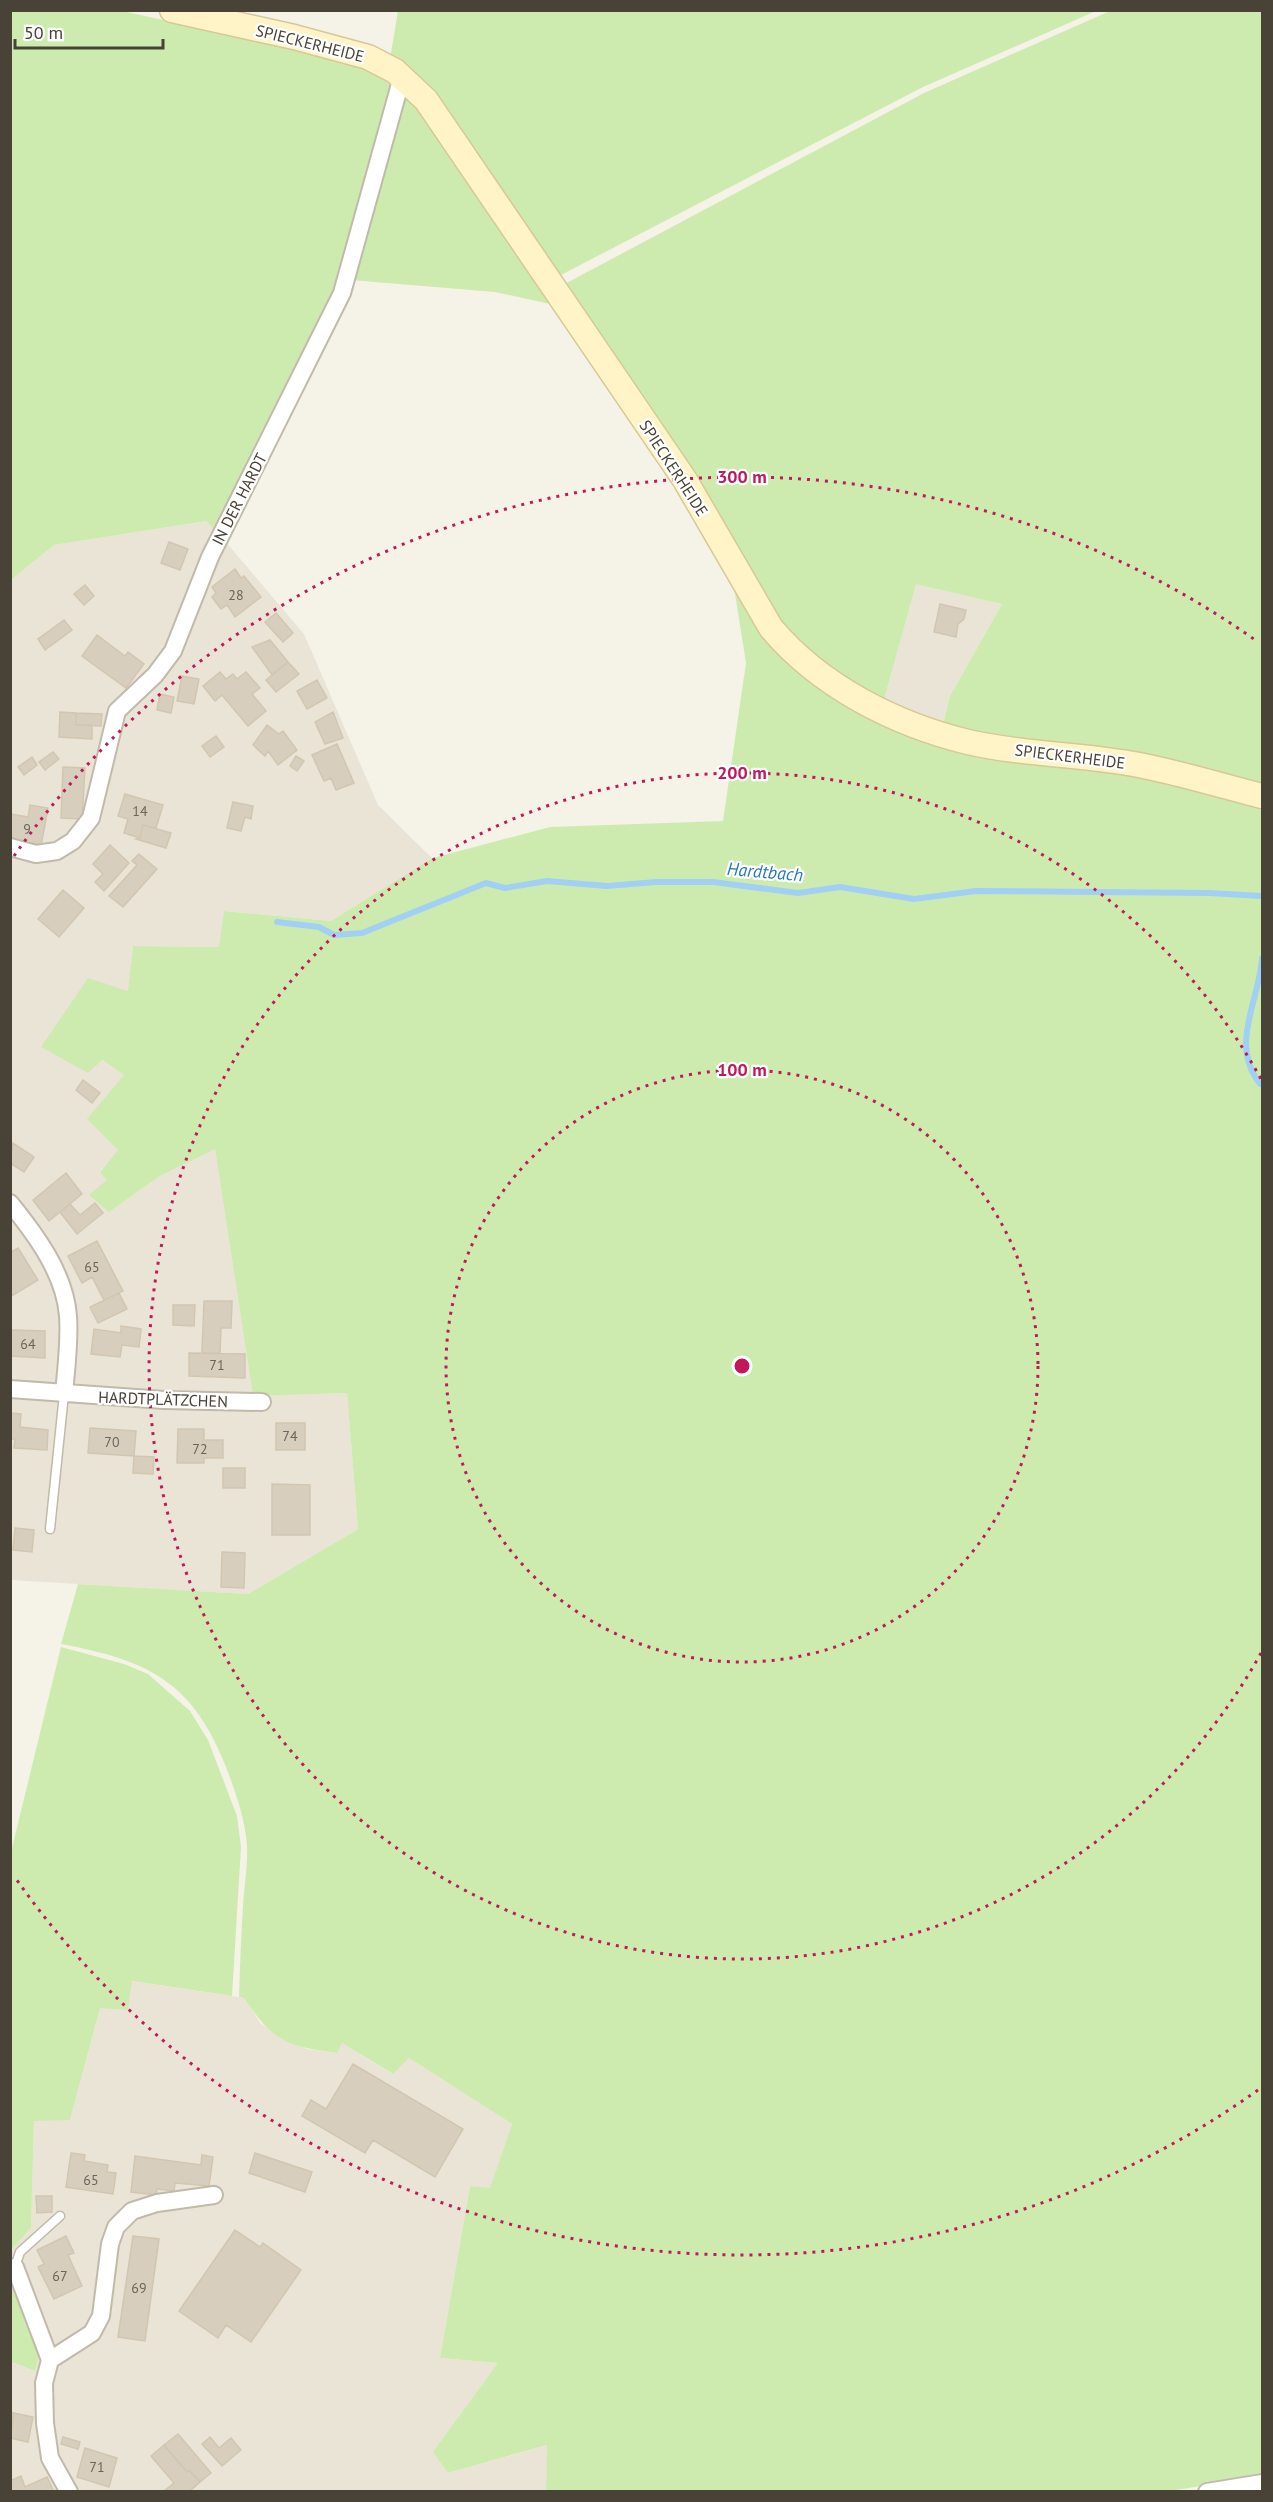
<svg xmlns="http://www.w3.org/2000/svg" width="1273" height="2502" font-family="'PT Sans',sans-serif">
<rect width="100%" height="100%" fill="#f5f2e8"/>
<path fill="#e9e4d6" d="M208,521L304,634L378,805L434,860L331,921L225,911L220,947L133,946L129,991L101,1060L125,1075L118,1151L100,1171L107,1179L109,1212L160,1176L215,1148L253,1396L347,1393L358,1529L248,1594L11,1580V580L54,545Z
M916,583L1002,604L950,696L943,724L884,700Z
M131,1981L244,1998L261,2024L307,2049L336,2053L342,2043L392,2074L409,2058L512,2124L490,2189L470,2186L440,2358L499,2363L448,2473L548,2445L546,2491H11L10,2362L35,2371L41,2351L10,2279L11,2250L31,2228L34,2120H70L100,2008Z"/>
<path fill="#ceebaf" d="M11,11H122L353,61L395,80L350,259L217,534L207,521L54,545L11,580Z
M398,11H1096L923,87L559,276L425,81L390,59Z
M1110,11H1262V2476L1164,2492H546L547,2445L448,2473L433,2452L498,2363L440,2358L470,2186L490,2188L512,2124L409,2058L393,2074L342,2043L337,2053C285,2046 273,2041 244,1998L239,1997C240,1966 241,1936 243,1906C244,1886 248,1866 247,1846C245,1818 236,1794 226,1767C193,1682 148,1660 61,1644L78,1584L248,1594L358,1529L347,1393L253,1396L215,1149L160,1176L109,1212L89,1195L107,1180L100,1172L118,1150L87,1119L124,1075L102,1060L88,1073L41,1047L88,978L128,991L133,946L219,947L224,911L331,921L433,858L550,827L723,821L746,663L733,581L766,635L939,741L950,696L1002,604L916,584L884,700L850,681L794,642L559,287L924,93Z
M403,89L444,135L555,305L495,292L351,280Z
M61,1647L124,1664L148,1674L190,1711L208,1740L237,1816L241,1847L232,1996L132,1981L128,2010L100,2008L70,2120L34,2121L31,2228L11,2250V1852Z
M10,2279L41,2351L35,2371L11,2362Z"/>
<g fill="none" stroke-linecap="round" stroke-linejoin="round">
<path stroke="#a2d0f4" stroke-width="6" d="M277,922L319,927L334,935L362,933L486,883L505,888L547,881L607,886L656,882H713L798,893L840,887L914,899L976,891L1209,893L1262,896
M1260,1084C1229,1044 1259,1003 1262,958"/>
</g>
<path fill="#d7cebd" stroke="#d2c6b0" stroke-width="1.5" d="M169,542L188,549L180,570L161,563Z
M235,569L241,578L244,576L261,597L235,617L227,605L221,609L212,597L216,593L212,587Z
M85,585L94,596L84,605L74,594Z
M940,604L966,610L964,619L958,624L956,637L934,632Z
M276,613L293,633L283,642L265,622Z
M64,620L72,630L45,650L38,639Z
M97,635L125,656L128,652L144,664L126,688L82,656Z
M270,640L288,662L272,675L252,647Z
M288,662L299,674L276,692L266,680Z
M220,672L226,679L233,674L237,679L246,672L260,688L252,694L266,711L248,726L222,695L215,701L203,686Z
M182,676L199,679L194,704L177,701Z
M317,680L327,698L307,709L297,691Z
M160,694L174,697L171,713L157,710Z
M60,712L76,713V725H92V739L59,737Z
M333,712L343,738L325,744L315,722Z
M76,713L102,714L101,726L76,725Z
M267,725L279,734L283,731L297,750L278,765L268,751L265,756L253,745Z
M216,736L224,747L210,757L202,746Z
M337,744L354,783L336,790L331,778L324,781L312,755Z
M53,752L59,759L45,770L39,762Z
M296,756L304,761L297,771L290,766Z
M32,757L37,765L24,775L18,767Z
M63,767L85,768L82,819L61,818Z
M125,794L163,805L156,828L143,825L140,838L124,833L128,819L118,816Z
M233,802L253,806L251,819L245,817L241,831L227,828Z
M30,805L48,808L41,846L10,841V814L28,817Z
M143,825L171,833L166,848L136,839L140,838Z
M110,845L129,863L104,891L95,882L103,874L93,864Z
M139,854L157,869L123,907L109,896L137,865L132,861Z
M63,890L84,908L59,937L38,919Z
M83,1080L100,1093L92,1103L76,1090Z
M13,1143L34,1157L24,1172L10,1163Z
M66,1173L82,1194L49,1221L33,1200Z
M95,1203L103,1213L77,1234L60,1212L70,1204L80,1215Z
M97,1241L123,1291L104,1300L92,1277L82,1283L68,1256Z
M18,1248L38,1280L10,1297V1253Z
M119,1293L127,1309L98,1323L90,1307Z
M204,1301H232L231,1328H221L220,1353H202Z
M173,1305H195L194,1326L173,1325Z
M121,1326L141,1329L139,1347L122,1345L120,1357L91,1354L94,1329L121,1333Z
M10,1330L45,1331V1358L10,1356Z
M189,1353L245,1354V1378L189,1376Z
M10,1413L21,1414L20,1427L48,1430L47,1450L14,1448L15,1439H10Z
M276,1423H305V1450H276Z
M90,1428L136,1431L134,1456L88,1453Z
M178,1429H204V1440H223V1458H204V1463H177Z
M134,1456L154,1457L153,1474L133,1473Z
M223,1468H245V1488H223Z
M272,1484L310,1485V1535H272Z
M15,1528L34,1530L32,1552L13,1550Z
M222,1552L245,1553L244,1588L221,1587Z
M353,2064L463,2129L435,2177L373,2140L365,2153L302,2116L311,2100L326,2109Z
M71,2153L85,2155L84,2161L108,2165L107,2172L116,2173L113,2194L66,2187Z
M255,2153L312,2172L305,2192L249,2173Z
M202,2155L213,2157L209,2186L175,2183L174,2191L157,2189L156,2195L131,2192L135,2156L201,2165Z
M36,2196H52V2212L37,2213Z
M235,2230L260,2247L263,2243L301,2270L251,2342L226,2325L218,2338L179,2311Z
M66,2236L74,2253L68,2255L82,2286L54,2299L38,2267L44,2264L37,2250Z
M133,2236L159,2239L145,2341L118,2337Z
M10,2412L14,2413L10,2432Z
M14,2413L33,2417L28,2442L10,2438Z
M178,2434L211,2473L200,2482L189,2470L187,2472L164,2445Z
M63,2437L80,2442L78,2449L61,2444Z
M210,2437L219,2448L231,2438L241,2450L222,2466L202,2444Z
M164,2445L187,2472L189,2470L200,2482L189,2492L164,2491L174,2483L151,2456Z
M85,2448L117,2458L109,2487L77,2477Z
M21,2476L25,2487L47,2477L54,2492H10V2481Z"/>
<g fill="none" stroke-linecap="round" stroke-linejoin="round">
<defs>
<path id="service" d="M50,1529L64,1394
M15,2267L20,2252L60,2216"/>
<path id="minor" d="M10,847L36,854L57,851L73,841L91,818L117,711L155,675L173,651L210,557L342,293L402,77
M10,1203C36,1235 65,1274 68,1316C70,1341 66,1369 64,1394
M10,1389L164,1400L262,1402
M15,2267L50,2360L44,2383L45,2423L50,2458L69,2492
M50,2360L92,2333L101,2316L110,2244L116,2227L132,2211L157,2203L214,2195
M1207,2492L1262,2483"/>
<path id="secondary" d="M172,10L294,37L368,57L395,71L426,100L685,480L771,628C820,686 894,724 968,742C1024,755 1083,754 1139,765C1180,773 1222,786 1262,796"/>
</defs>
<use href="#service" stroke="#c1baaa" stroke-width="11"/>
<use href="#minor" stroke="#c1baaa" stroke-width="20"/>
<use href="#secondary" stroke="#d7c896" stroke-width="27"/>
<use href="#service" stroke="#fff" stroke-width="8"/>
<use href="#minor" stroke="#fff" stroke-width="16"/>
<use href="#secondary" stroke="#fff4c8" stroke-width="24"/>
</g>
<g fill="none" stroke="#c2185b" stroke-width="3" stroke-dasharray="3 6">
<circle cx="742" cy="1366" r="296"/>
<path d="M1261 1653A593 593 0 1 1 1261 1079"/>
<path d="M1258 2090A889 889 0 0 1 14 1876M14 856A889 889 0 0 1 1258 642"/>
</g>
<g text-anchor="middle" stroke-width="4.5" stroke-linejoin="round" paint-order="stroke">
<g font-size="14" fill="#6c6558">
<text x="236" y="600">28</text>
<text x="140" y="816">14</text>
<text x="27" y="834">9</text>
<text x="92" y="1272">65</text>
<text x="28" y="1349">64</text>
<text x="217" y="1370">71</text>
<text x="290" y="1441">74</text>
<text x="112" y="1447">70</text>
<text x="200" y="1454">72</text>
<text x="91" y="2185">65</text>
<text x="60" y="2281">67</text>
<text x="139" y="2293">69</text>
<text x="97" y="2472">71</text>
</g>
<g font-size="16" fill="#494236" stroke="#fff">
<text transform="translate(310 43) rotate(14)" y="6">SPIECKERHEIDE</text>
<text transform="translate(674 468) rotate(57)" y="6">SPIECKERHEIDE</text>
<text transform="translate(239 499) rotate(-63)" y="6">IN DER HARDT</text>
<text transform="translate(1070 756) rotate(7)" y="6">SPIECKERHEIDE</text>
<text transform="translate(163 1399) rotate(2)" y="6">HARDTPLÄTZCHEN</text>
</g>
<g font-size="18" font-style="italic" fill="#2978bb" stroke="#fff">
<text transform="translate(765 872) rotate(5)" y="6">Hardtbach</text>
</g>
</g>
<circle cx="742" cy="1366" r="9" fill="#c2185b" stroke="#fff" stroke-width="3"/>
<g font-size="18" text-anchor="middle" font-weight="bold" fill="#c2185b" stroke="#fff" stroke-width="4.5" stroke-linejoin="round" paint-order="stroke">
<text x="742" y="483">300 m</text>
<text x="742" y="779">200 m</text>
<text x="742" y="1076">100 m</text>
</g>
<rect width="1273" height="2502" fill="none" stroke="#494236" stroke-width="24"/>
<path d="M15 39v9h148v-9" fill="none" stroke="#494236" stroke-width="3"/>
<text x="24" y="39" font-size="18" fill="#494236" stroke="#ffffff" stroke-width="4.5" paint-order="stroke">50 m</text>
</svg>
